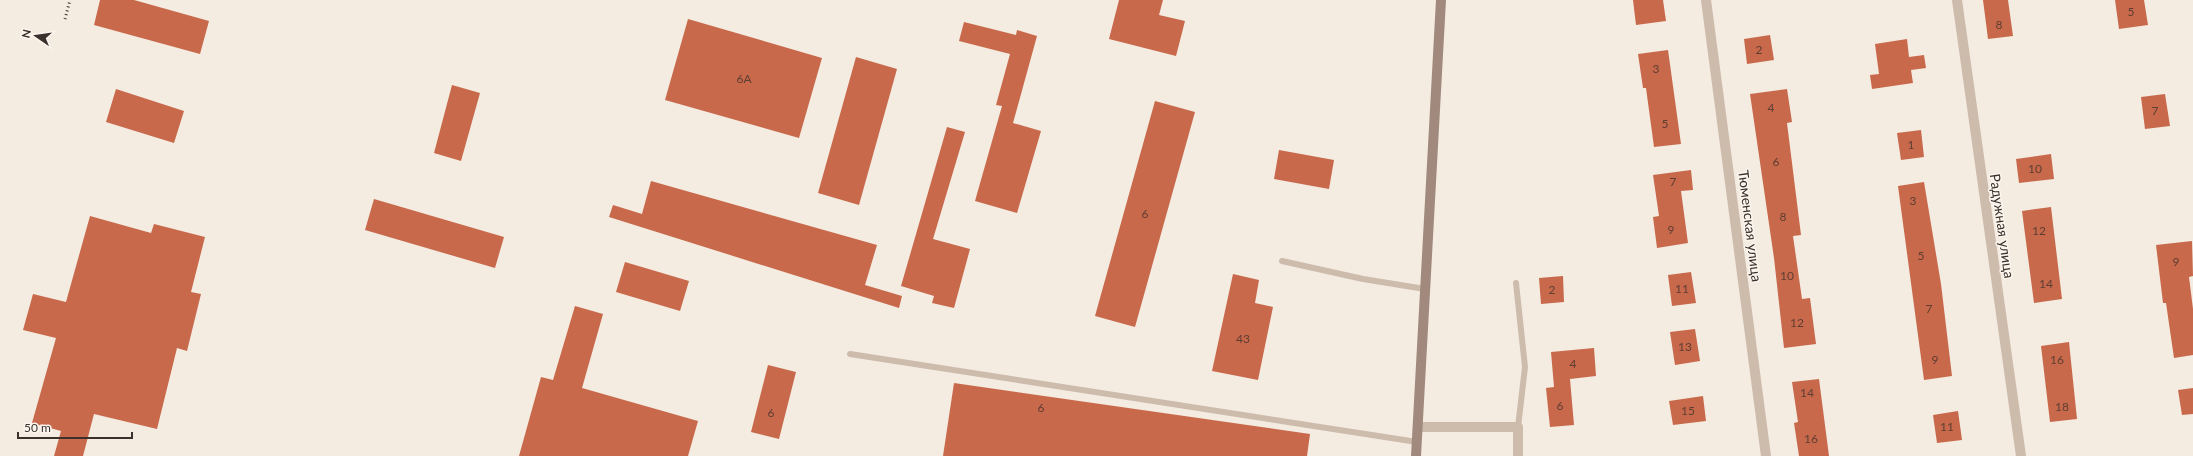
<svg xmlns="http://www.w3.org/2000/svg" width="2193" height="456" font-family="Lato,sans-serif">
<rect width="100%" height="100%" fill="#f4ebe1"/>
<path fill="#c8694b" d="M100,0H134L209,21L200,54L94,25Z
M1119,0H1163L1159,15L1185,21L1176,56L1109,39Z
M1633,0H1663L1666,21L1636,25Z
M1983,0H2008L2013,36L1988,39Z
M2115,0H2144L2148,25L2119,29Z
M688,19L822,58L799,138L665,100Z
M964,22L1016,35L1017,30L1037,36L1013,123L1041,131L1017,213L975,201L1002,106L996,105L1010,54L959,41Z
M1770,35L1774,60L1747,64L1744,39Z
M1907,39L1909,57L1924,55L1926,68L1911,70L1913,83L1872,89L1870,75L1879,74L1875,44Z
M1668,50L1681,144L1654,147L1646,88H1643L1638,54Z
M856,57L897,69L859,205L818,193Z
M452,85L480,93L461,161L434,153Z
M116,89L184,111L174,143L106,122Z
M1787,89L1792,122L1787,123L1801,235L1793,236L1802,299L1810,298L1816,344L1784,348L1774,258L1750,94Z
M2165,94L2170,126L2145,129L2141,97Z
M1155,101L1195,112L1135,327L1095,316Z
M947,127L965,132L933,239L970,249L954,308L932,303L934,296L901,286Z
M1921,130L1924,157L1901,160L1897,133Z
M1279,150L1334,160L1329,189L1274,179Z
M2051,154L2054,179L2019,183L2016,159Z
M1691,170L1693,190L1681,191L1688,243L1657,248L1653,217L1659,216L1653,175Z
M651,181L877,245L865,285L902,296L899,308L609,217L613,205L642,214Z
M1924,182L1941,284L1952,376L1924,380L1898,186Z
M374,199L504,237L495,268L365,230Z
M2051,207L2062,299L2034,303L2022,211Z
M90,216L151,233L154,224L205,237L191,292L201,294L187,351L177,348L157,429L94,414L83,456H54L61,431L32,423L56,338L23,330L33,294L66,302Z
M2192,241L2193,276L2189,277L2193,309V355L2174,358L2166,303H2163L2156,245Z
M625,262L689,281L680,311L616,292Z
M1691,272L1696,303L1672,306L1668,275Z
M1233,274L1259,280L1255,303L1273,307L1258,380L1212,371Z
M1563,276L1564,302L1541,304L1539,278Z
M575,306L603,314L582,388L698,421L688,456H519L541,377L553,380Z
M1695,329L1700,361L1675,365L1670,332Z
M2069,342L2077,419L2050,422L2041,346Z
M1594,348L1596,376L1570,379L1574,425L1550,427L1546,388L1554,387L1551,352Z
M768,365L796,372L779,439L751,432Z
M1819,379L1829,456H1799L1794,423L1798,422L1792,382Z
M954,383L1310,434L1307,456H943Z
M2193,388V414L2182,415L2178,390Z
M1703,396L1706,421L1673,425L1669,401Z
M1958,411L1962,440L1937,443L1933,415Z"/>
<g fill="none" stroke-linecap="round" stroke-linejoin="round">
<path stroke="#cdbbac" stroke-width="6" d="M1282,261L1363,279L1425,289
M1516,283L1525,367L1518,427
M850,354L1417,442"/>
<path stroke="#cdbbac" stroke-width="10" d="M1706,0L1766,456
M1957,0L2021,456
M1418,427H1518V456"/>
<path stroke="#a18a7d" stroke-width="10" d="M1416,456L1441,0"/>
<path stroke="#3b302b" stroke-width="3" stroke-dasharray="1 3" stroke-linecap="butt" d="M65,19L70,0"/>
</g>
<g text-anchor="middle" stroke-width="3" stroke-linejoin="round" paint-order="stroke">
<g font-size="12" fill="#5e3e33">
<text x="2131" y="16">5</text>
<text x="1999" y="29">8</text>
<text x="1759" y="54">2</text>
<text x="1656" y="73">3</text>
<text x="744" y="83">6А</text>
<text x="1771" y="112">4</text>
<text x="2155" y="115">7</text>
<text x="1665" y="128">5</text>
<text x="1911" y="149">1</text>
<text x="1776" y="166">6</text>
<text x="2035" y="173">10</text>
<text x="1673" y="186">7</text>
<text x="1913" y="205">3</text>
<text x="1145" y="218">6</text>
<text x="1783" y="221">8</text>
<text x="1671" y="234">9</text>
<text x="2039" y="235">12</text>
<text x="1921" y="260">5</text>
<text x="2176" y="266">9</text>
<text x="1787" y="280">10</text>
<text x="2046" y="288">14</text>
<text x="1682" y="293">11</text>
<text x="1552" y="294">2</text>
<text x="1929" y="313">7</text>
<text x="1797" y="327">12</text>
<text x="1243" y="343">43</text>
<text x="1685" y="351">13</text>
<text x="1935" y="364">9</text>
<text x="2057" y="364">16</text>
<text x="1573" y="368">4</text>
<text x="1807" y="397">14</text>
<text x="1560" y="410">6</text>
<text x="2062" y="411">18</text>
<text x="1041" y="412">6</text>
<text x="1688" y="415">15</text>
<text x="771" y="417">6</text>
<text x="1947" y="431">11</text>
<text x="1811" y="443">16</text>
</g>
<g font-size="14" fill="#3b302b" stroke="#fbf5ee">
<text transform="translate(1750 226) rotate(83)" y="5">Тюменская улица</text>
<text transform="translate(2002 226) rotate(82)" y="5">Радужная улица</text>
</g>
</g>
<g transform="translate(36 36) rotate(283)" stroke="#fbf5ee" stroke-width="3" paint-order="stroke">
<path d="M0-3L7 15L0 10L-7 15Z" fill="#3b302b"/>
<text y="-6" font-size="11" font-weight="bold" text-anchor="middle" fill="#3b302b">N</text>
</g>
<path d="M18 432v6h114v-6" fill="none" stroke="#3b302b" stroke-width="2"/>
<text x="24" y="432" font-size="12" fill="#3b302b" stroke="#fbf5ee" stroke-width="3" paint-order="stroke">50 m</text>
</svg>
